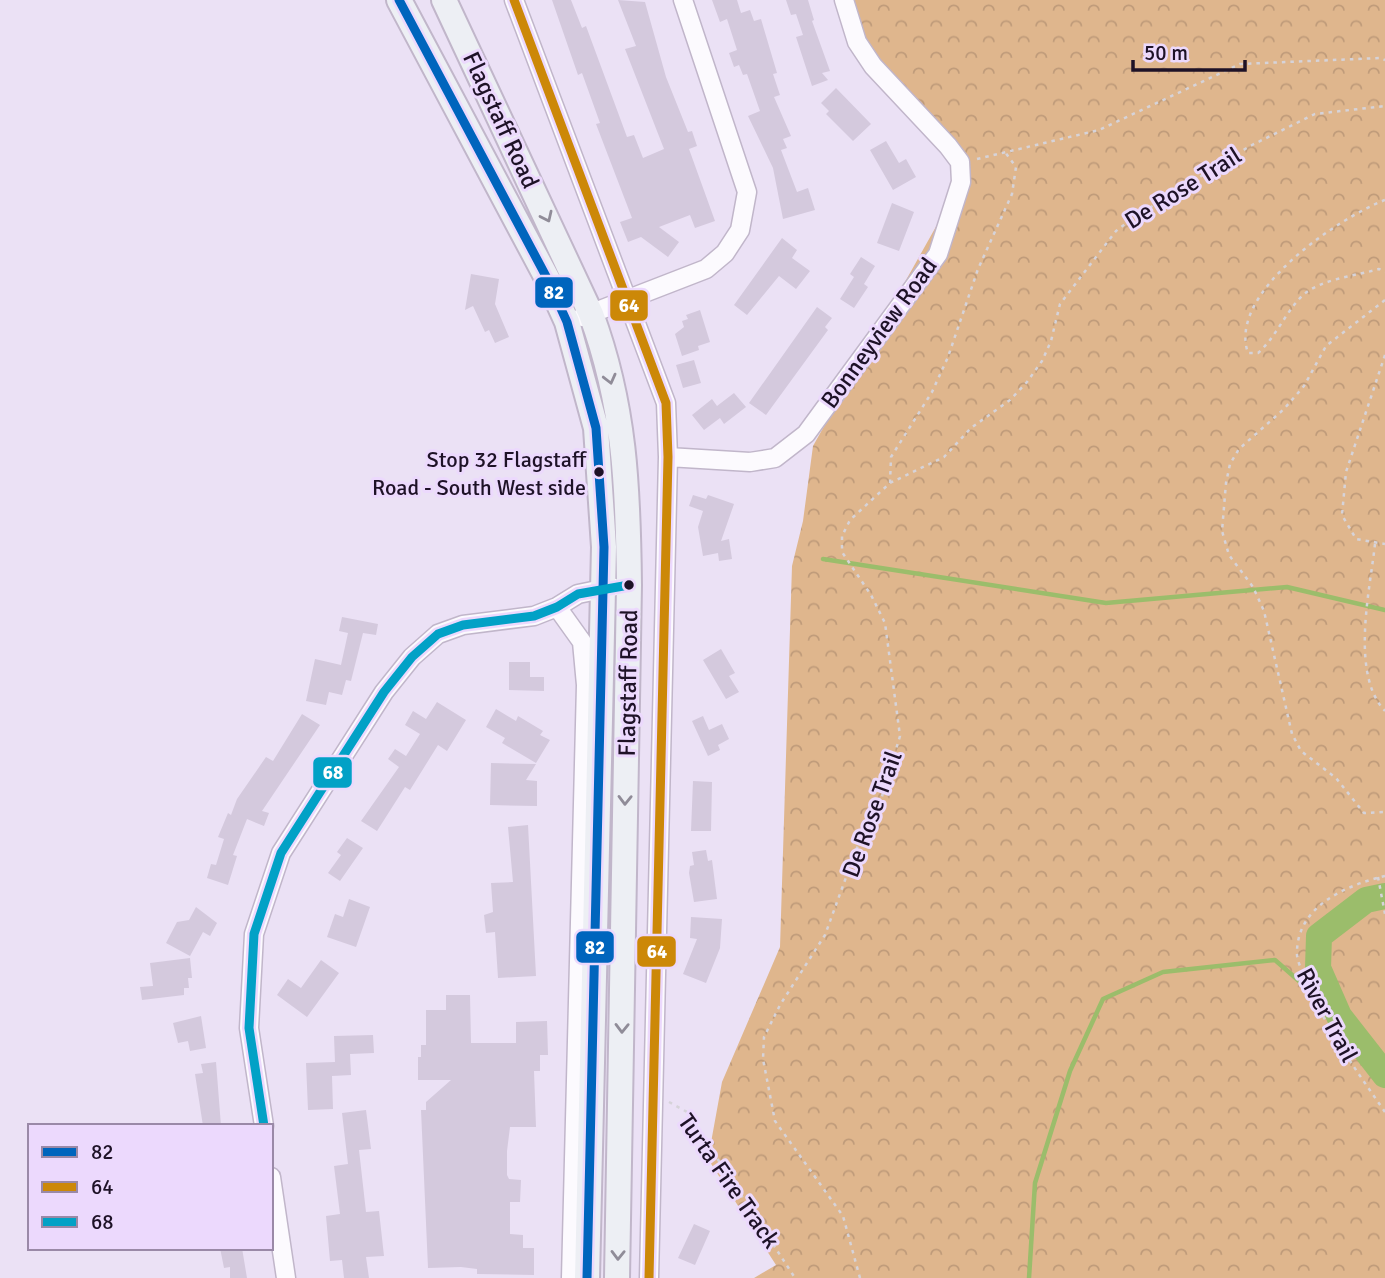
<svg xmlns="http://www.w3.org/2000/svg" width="1385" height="1278" font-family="Signika,sans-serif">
<defs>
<pattern id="forest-crowns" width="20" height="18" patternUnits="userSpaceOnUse" patternTransform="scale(1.75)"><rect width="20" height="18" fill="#dfb68d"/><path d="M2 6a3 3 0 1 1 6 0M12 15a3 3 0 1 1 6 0" fill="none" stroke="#bf9b7a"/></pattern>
</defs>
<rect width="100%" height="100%" fill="#ebe1f5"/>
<path fill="url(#forest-crowns)" d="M844,0H1385V1278H754L776,1265L708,1159L722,1082L780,947L792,566L803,521L813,446L961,182L960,162L857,42Z"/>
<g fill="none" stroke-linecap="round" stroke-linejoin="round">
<path stroke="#9bbd6b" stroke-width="4.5" d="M823,559L1106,603L1287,587L1385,610
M1029,1278L1035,1183L1070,1071L1103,999L1163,972L1275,960L1339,1016"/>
<path stroke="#9bbd6b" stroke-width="26" d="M1385,896L1366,900L1319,936L1318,968L1339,1016L1385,1075"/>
</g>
<path fill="#d4c9dd" d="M552,0H571L582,28L586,26L627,137L634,135L643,158L664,149L625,49L636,46L618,0L645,2L666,77L688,132L692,131L697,146L689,149L715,221L695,228L690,215L659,227L679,242L668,257L641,237L628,242L620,222L632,218L596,124L600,123L582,73L578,75Z
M712,0H737L741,13L750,10L754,21L761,19L777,73L773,74L780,95L774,97L791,136L783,139L787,148L781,150L797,192L808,188L815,210L783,219L773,168L748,116L760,111L747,74L743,75L739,65L734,67L729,53L737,50L727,19L720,22Z
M786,0H808L814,20L812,21L830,71L822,73L828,80L812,86L796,37L803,35L796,14L791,15Z
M836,88L871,124L853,141L826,114L829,111L821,103Z
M886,141L899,163L906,159L916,177L893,190L870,150Z
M892,203L914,212L899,251L877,243Z
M782,238L797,250L792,258L810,271L796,289L779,276L747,315L734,305Z
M861,257L875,266L864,284L868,287L854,308L840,299L854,277L850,274Z
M471,274L499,279L495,304L509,337L495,343L489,330L485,332L473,306L465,310Z
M817,307L832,318L825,327L828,330L766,415L749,403Z
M700,310L710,342L698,346L699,350L682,356L675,334L684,327L682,321L688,319L686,315Z
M694,360L701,383L683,388L676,365Z
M734,393L746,407L724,424L720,418L704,430L692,415L712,399L717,406Z
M693,495L706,499L708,495L734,504L721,541L729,539L732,559L719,561L718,553L703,556L698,527L703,511L689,506Z
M342,617L378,624L376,635L363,633L351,681L346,680L342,695L329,692L326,705L306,701L315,659L341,665L348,633L339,631Z
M721,649L735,673L729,676L739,692L726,699L703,660Z
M509,662H530V677H544V691L509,690Z
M437,702L466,720L447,751L438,745L410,790L405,787L377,831L361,821L399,767L388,759L395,749L406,756L420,734L405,725L413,711L426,719Z
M496,709L516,721L518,716L543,731L540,735L550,740L536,763L502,743L505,738L486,727Z
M302,714L320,725L262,811L269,813L264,826L247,819L233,855L237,856L228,885L207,878L211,864L216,865L224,839L218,837L228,813L231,815L237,799L266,757L273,761Z
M703,716L709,730L722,724L729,739L718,745L720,750L708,756L692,721Z
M491,763L536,764L526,780L537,781V806L490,805Z
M693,781L712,782L711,831H691Z
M528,825L536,976L498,978L495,932L486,933L484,915L493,912L491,883L513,882L508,827Z
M347,838L363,848L340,881L328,873L341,855L337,852Z
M706,850L708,861L712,860L717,899L694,902L689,873L690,866L694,865L692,852Z
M349,899L370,907L356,947L327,937L335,914L343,917Z
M196,907L217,923L210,936L203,932L190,956L166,943L177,922L189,920Z
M691,917L722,919L720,948L706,983L683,974L697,939L690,938Z
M190,958L192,978H188L189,988H184V995L142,1000L140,987L153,986L150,963Z
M321,960L339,973L307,1017L277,995L288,979L301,988Z
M446,995H470L471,1043H516V1022L547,1021L548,1055H540V1071H534L536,1127H510L507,1151V1175L509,1179L521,1180L520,1202H510V1234L523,1235V1248H534V1275L477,1274V1269L461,1267L428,1268L421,1110H426V1102L451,1080H418V1057H421V1045H426V1010H446Z
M201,1016L206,1048L190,1051L188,1041L178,1043L173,1023Z
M373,1035L374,1053L350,1054L351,1075L332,1076L333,1109L308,1110L306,1063L335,1062L334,1036Z
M216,1062L221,1126H203L195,1074L203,1073L201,1064Z
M366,1110L371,1149L359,1150L366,1212L379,1211L384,1256L366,1257L369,1278H344L342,1260L330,1261L326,1216L340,1214L334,1166L348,1164L342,1113Z
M694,1224L710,1231L695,1265L678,1258Z
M220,1248H242L247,1278H230V1267L224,1268Z"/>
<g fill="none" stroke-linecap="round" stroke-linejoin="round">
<defs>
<path id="minor" d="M514,0L666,403L668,457L649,1278
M582,317L706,269L725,253L740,230L747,192L683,0
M668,457L750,462L775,458L806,434L938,254L961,182L960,162L948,146L873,66L857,42L844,0
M557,607L582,642L586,685L571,1278
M264,1126L249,1028L254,934L281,853L384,692L412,657L438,634L463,625L534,616L557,607L578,594L612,587
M271,1177L286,1278"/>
<path id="secondary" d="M399,0L548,280L567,322L596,428L604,547L587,1278
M444,0L591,314C625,406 628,488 629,585L617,1278"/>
</defs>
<use href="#minor" stroke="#c1b6ca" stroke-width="21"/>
<use href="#secondary" stroke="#c1b6ca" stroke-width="28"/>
<path stroke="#d6d3d9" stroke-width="2.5" stroke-dasharray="3.5 5" stroke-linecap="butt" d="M977,159L1099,130L1240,64L1380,58L1385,60
M1385,200C1338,218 1227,293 1248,353H1258C1276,337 1285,313 1302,296C1320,279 1355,276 1379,269L1385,272
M1385,300L1326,346L1304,386L1284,409L1239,449L1230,464L1226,483L1222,531L1229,555L1253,587L1264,611L1292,734L1301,751L1336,778L1364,813L1385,812
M1385,355L1346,472L1342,515L1356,539L1385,544
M890,483L891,457L932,392L948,357L978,269L1012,194L1016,167L1005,152
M1375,544C1370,590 1350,674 1385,711
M1385,876C1347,885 1296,906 1297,954C1297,962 1303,972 1306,979C1325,1028 1356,1070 1385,1112
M1378,877L1385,914
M669,1102L687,1112L795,1278
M860,1278L843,1216L775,1121L763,1059L764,1037L780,1005L825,935L856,850L880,803L900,736L885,623L871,595L842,552V536L850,520L890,483L944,457L971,428L1010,400L1027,382L1042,361L1051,341L1060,304L1116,231L1133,218L1250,146L1315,114L1385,106"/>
<use href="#minor" stroke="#fcfafe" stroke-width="18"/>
<use href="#secondary" stroke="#edeff4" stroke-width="24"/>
<defs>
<path id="bus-1" d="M399,0L548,280L567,322L596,428L604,547L587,1278"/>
<path id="bus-2" d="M514,0L666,403L668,457L649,1278"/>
<path id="bus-3" d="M264,1126L249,1028L254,934L281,853L384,692L412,657L438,634L463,625L534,616L557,607L578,594L629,585"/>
</defs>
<use href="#bus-1" stroke="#ecd9fd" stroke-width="14"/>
<use href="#bus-2" stroke="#ecd9fd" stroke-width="14"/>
<use href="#bus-3" stroke="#ecd9fd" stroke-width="14"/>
<use href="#bus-1" stroke="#0065bd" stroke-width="9"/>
<use href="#bus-2" stroke="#cc8808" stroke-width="9"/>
<use href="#bus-3" stroke="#02a1c6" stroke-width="9"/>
</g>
<defs><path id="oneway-chevron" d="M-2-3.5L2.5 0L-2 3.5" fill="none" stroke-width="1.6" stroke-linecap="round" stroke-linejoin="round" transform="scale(1.75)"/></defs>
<g stroke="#908c98">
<use href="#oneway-chevron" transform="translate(547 217) rotate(65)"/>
<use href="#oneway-chevron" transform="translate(610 379) rotate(76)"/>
<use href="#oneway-chevron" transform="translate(625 800) rotate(91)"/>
<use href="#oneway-chevron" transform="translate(622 1028) rotate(91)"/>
<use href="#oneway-chevron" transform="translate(618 1255) rotate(91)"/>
</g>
<g fill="#1e1227" stroke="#ecd9fd" stroke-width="2.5">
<circle cx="599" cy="472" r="6"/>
<circle cx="629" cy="585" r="6"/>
</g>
<g text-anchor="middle" stroke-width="6" stroke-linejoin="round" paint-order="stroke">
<g font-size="22" fill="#1e1227" stroke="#ecd9fd" text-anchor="end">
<text x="586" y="467">Stop 32 Flagstaff<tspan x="586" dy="28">Road - South West side</tspan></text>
</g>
<g font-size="24" fill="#1e1227" stroke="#ecd9fd">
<text transform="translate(501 120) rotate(65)" y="8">Flagstaff Road</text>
<text transform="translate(1183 188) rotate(-32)" y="8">De Rose Trail</text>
<text transform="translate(879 333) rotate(-54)" y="8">Bonneyview Road</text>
<text transform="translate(628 683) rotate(-89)" y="8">Flagstaff Road</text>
<text transform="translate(872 814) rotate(-70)" y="8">De Rose Trail</text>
<text transform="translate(1327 1015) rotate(62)" y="8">River Trail</text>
<text transform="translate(729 1181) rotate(55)" y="8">Turta Fire Track</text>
</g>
</g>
<g stroke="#ecd9fd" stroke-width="2.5">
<rect x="534" y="276" width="40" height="33" rx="7" fill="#0065bd"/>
<rect x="609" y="289" width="40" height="33" rx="7" fill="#cc8808"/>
<rect x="312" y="756" width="41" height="33" rx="7" fill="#02a1c6"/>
<rect x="575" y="930" width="40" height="34" rx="7" fill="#0065bd"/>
<rect x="636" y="935" width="41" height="33" rx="7" fill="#cc8808"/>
</g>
<g font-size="19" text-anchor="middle" font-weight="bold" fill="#fff">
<text x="554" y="299">82</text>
<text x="629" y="312">64</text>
<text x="333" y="779">68</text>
<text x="595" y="954">82</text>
<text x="657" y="958">64</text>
</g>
<rect x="28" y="1124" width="245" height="126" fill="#ecd9fd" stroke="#9a89a7" stroke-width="2"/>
<rect x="42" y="1147" width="35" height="10" fill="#0065bd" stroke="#9a89a7" stroke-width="2"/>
<text x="91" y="1159" font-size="21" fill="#1e1227">82</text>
<rect x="42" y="1182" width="35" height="10" fill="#cc8808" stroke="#9a89a7" stroke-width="2"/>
<text x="91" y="1194" font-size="21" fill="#1e1227">64</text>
<rect x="42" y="1217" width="35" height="10" fill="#02a1c6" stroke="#9a89a7" stroke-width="2"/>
<text x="91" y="1229" font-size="21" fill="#1e1227">68</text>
<path d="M1133 60v10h112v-10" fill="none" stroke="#1e1227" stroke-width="3.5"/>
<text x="1144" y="60" font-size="21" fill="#1e1227" stroke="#ecd9fd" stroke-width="5" paint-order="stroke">50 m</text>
</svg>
